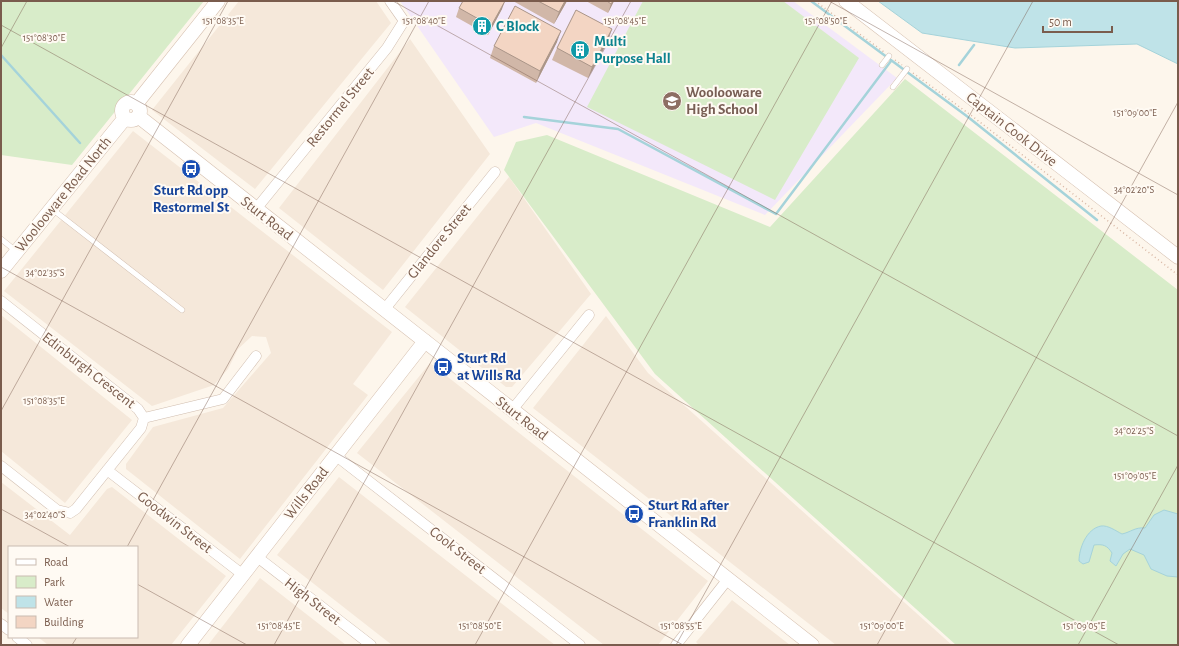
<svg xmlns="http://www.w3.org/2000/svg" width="1179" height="646" font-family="'Alegreya Sans',sans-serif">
<rect width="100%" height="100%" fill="#fdf6ec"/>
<path fill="#f5e8da" d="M239,1H376L391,23L255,189L152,110Z
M410,39L490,154L383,290L279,208Z
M133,131L392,332L353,384L368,395L240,559L126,469V464L153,427L223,408L271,353L266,337L252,336L238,349L228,369L214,385L152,406L4,291Z
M509,177L591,294L512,387H506L405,307Z
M1,315L132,420L65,503L1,451Z
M606,316L648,373L952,645H836L533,408Z
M430,363L708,581L658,645H604L357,453Z
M339,477L555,645H392L277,555Z
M1,482L70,535L107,489L112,487L226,576L171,645H48L38,637H137V547H9V614L1,608Z
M260,578L346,645H208Z
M732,600L790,645H699L696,642Z"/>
<path fill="#f3e8fa" d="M400,1H793L897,78L765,215L536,123L494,137Z"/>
<path fill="#d8ecc9" d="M1,1H204L72,165L1,155Z
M643,1H783L859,58L775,200L587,107Z
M905,79L1178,290V645H956L655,374L504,170L516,142L547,135L770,227Z"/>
<path fill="#bfe3e8" stroke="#a5d3da" d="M878,1H1178V64L1137,44L1015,48L922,33Z
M1164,510L1178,514V577L1167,576L1151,569L1144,555L1130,549L1123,554L1116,566L1110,561L1112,553C1107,545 1103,544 1094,545L1089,562L1083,564L1079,561C1079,549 1086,529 1101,526C1108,525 1116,531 1122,534C1131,532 1135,527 1145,528L1154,515Z"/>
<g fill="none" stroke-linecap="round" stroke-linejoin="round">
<path stroke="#a5d3da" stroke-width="2.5" d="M811,1L968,117L1097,220
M1,55L80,143
M959,65L974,45
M524,117L618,129L776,214L891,61"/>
<defs>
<path id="lane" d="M882,65L889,56
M893,87L907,69
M52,209L182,310
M1,239L16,251"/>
<path id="street" d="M256,209L387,48L404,21L390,1
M1,301L138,409L144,418L141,428L76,509L70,513L57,510L1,466
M384,310L495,172
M512,410L589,315
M144,418L223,399L256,356
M335,455L580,645
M107,470L242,574
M256,556L371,645
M1,624L9,630
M17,637L27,645
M676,645L728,579"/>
<path id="secondary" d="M846,1L1178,257
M122 111a9 9 0 1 1 18 0a9 9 0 1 1-18 0Z
M136,104L218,1
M138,116L812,645
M1,271L125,118
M188,645L425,341"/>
</defs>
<use href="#lane" stroke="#d1beb0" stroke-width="6"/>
<use href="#street" stroke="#d1beb0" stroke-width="11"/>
<use href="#secondary" stroke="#d6c0b0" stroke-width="15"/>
<path stroke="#d9b8a5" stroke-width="1.5" stroke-dasharray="1 3" stroke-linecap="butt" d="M815,1L884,52
M895,60L902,65
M913,73L972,116L1178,275"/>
<use href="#lane" stroke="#fff" stroke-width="5"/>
<use href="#street" stroke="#fff" stroke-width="10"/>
<use href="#secondary" stroke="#fff" stroke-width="14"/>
</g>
<path fill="#d1b7a8" d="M513,1H567L554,24Z
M586,1H614L608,13Z
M459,8L502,9L488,35L456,17Z
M608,41L588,78L552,60L557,48Z
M557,42L536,83L490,58L494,46Z"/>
<path fill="#aa9588" d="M505,1L502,9L488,35L491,26Z
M565,1H567L554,24L559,12Z
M613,1H614L608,13L611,4Z
M612,29L608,41L588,78L592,67Z
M561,31L557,42L536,83L540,71Z"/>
<path fill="#f3d5c3" stroke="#aa9588" d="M463,1H505L491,26L459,8Z
M538,1H565L559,12Z
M607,1H613L611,4Z
M515,6L561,31L540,71L494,46Z
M576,10L612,29L592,67L557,48Z"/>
<path fill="none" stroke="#7a5c4d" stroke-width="1" stroke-opacity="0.45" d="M393,1L1178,436M829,1L1178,195M1,25L1119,645M1,48L27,1M1,267L683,645M1,411L228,1M1,509L70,547M127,547L429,1M137,584L247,645M72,645L77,637M274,645L631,1M475,645L832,1M676,645L1033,1M877,645L1178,102M1078,645L1178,465"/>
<defs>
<symbol id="building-disc" viewBox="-11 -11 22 22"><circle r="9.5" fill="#0f9aa8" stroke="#fffaf3"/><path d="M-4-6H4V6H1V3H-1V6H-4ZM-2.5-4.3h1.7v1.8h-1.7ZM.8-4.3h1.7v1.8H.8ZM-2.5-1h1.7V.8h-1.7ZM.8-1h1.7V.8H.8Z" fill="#fff"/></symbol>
<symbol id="school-disc" viewBox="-11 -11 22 22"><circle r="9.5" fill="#8d6e63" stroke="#fffaf3"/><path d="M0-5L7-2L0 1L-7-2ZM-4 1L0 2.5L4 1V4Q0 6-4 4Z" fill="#fff"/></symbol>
<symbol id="bus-disc" viewBox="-11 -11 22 22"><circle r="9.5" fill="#1a4fb4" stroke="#fffaf3"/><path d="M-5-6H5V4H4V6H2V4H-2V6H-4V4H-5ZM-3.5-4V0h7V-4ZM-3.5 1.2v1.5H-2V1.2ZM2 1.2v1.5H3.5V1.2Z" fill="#fff"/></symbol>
</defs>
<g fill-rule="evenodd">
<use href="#building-disc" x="471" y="15" width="22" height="22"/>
<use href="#building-disc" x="569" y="39" width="22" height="22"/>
<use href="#school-disc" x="661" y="90" width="22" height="22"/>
<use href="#bus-disc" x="180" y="158" width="22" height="22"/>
<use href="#bus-disc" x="432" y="356" width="22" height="22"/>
<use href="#bus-disc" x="623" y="503" width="22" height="22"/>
</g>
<g text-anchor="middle" stroke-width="4" stroke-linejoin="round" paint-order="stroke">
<g font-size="15" font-weight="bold" fill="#0d838f" stroke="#fffaf3" text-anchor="start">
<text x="496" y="31">C Block</text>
<text x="594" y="46">Multi<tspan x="594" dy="17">Purpose Hall</tspan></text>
</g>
<g font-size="15" font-weight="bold" fill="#785e54" stroke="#fffaf3" text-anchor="start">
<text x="686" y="97">Woolooware<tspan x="686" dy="17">High School</tspan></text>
</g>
<g font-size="15" fill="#7a5c4d" stroke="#fffaf3">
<text transform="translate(340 107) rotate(-51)" y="5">Restormel Street</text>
<text transform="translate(1012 129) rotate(38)" y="5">Captain Cook Drive</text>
<text transform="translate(63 194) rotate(-51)" y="5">Woolooware Road North</text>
<text transform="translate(267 218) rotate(38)" y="5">Sturt Road</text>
<text transform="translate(439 241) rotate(-51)" y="5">Glandore Street</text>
<text transform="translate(89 370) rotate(38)" y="5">Edinburgh Crescent</text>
<text transform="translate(522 418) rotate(38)" y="5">Sturt Road</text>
<text transform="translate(306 493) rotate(-52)" y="5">Wills Road</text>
<text transform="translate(175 522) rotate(38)" y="5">Goodwin Street</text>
<text transform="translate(458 550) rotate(38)" y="5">Cook Street</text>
<text transform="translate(313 601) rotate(38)" y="5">High Street</text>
</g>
<g font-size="15" font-weight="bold" fill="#164399" stroke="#fffaf3" text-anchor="start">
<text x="191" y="195" text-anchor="middle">Sturt Rd opp<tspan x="191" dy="17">Restormel St</tspan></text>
<text x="457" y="363">Sturt Rd<tspan x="457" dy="17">at Wills Rd</tspan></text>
<text x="648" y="510">Sturt Rd after<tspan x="648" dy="17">Franklin Rd</tspan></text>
</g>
</g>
<g font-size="10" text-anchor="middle" fill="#7a5c4d" stroke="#fffaf3" stroke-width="4" stroke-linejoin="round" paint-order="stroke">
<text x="223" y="24">151°08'35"E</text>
<text x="424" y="24">151°08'40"E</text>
<text x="625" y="24">151°08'45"E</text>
<text x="826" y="24">151°08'50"E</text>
<text x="44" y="41">151°08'30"E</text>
<text x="1135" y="116">151°09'00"E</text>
<text x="1134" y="193">34°02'20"S</text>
<text x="45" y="276">34°02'35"S</text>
<text x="44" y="404">151°08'35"E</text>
<text x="1134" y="434">34°02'25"S</text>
<text x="1135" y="479">151°09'05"E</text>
<text x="45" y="518">34°02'40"S</text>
<text x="279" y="629">151°08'45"E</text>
<text x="480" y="629">151°08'50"E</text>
<text x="681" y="629">151°08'55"E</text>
<text x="882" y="629">151°09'00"E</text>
<text x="1084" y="629">151°09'05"E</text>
</g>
<rect width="1179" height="646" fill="none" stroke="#7a5c4d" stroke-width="4"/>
<rect x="8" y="546" width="130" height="92" fill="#fffaf3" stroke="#cabbb1"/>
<rect x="16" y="559" width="20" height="6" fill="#ffffff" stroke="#cabbb1"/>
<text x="44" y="566" font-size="12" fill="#7a5c4d">Road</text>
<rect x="16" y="576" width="20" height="12" fill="#d8ecc9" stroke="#cabbb1"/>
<text x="44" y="586" font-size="12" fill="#7a5c4d">Park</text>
<rect x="16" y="596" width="20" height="12" fill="#bfe3e8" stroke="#cabbb1"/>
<text x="44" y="606" font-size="12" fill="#7a5c4d">Water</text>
<rect x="16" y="616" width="20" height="12" fill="#f3d5c3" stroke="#cabbb1"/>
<text x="44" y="626" font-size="12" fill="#7a5c4d">Building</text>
<path d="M1043 26v6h69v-6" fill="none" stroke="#7a5c4d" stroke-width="2"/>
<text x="1049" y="26" font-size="12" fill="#7a5c4d" stroke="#fffaf3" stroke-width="3" paint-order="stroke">50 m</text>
</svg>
